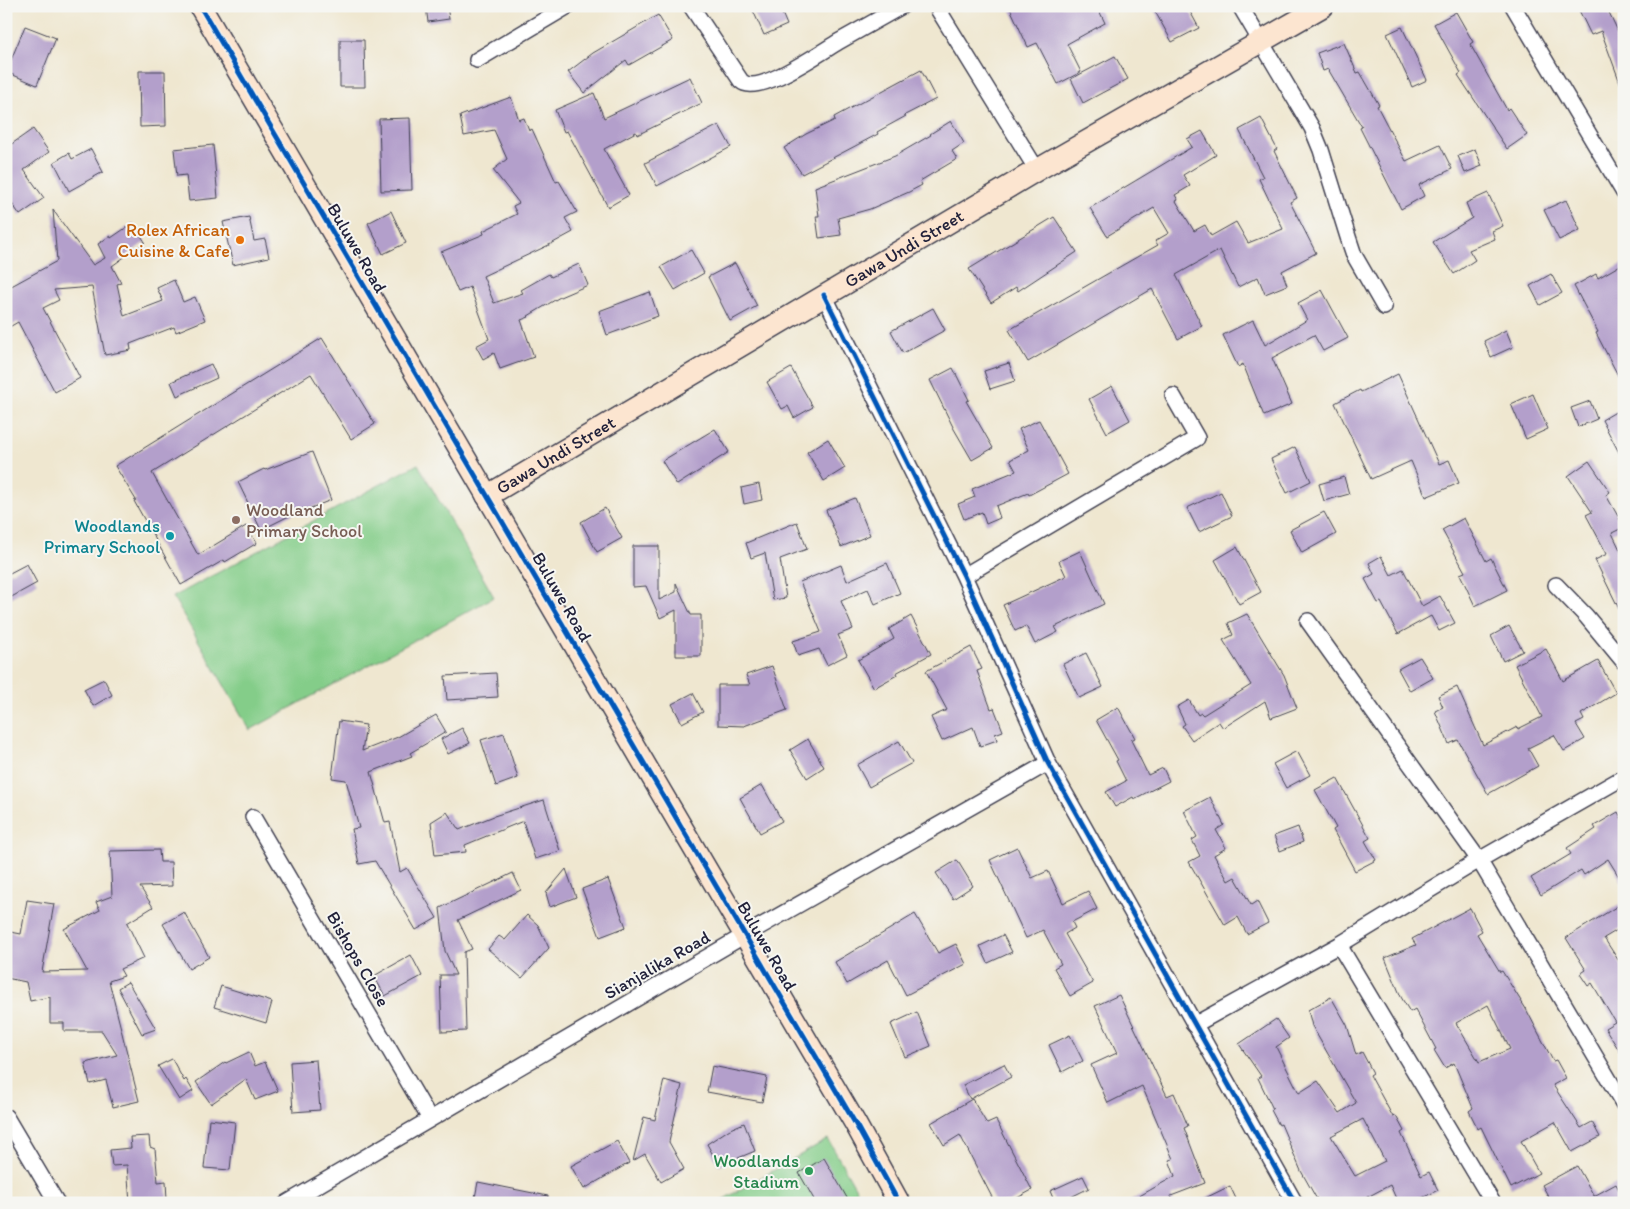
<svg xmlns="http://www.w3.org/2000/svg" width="1630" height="1209" font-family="Itim,sans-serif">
<rect width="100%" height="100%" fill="#f6f6f2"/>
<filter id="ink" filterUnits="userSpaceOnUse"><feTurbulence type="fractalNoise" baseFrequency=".02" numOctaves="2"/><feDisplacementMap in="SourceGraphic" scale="10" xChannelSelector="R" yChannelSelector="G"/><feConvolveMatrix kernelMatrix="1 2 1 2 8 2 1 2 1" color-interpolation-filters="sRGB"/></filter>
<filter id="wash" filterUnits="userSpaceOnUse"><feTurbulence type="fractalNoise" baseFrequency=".0096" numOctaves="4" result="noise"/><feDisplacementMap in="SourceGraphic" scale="20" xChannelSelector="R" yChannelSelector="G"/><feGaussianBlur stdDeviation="1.12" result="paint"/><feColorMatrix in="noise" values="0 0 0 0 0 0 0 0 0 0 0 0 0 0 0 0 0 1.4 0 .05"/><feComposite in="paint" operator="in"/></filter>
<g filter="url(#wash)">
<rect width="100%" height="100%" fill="#efe7d0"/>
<path fill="#84cd89" stroke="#537862" d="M418,464L494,597L250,730L173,597Z
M828,1139L864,1203H717Z"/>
<g id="blocks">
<path fill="#b39fcb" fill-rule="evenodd" d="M426,6H447L449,19L428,22Z
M751,6H779L787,25L764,35Z
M1009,6H1097L1105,23L1067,44L1081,72L1058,84L1037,43L1028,47Z
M1152,6H1187L1199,28L1172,42Z
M1577,6H1606L1624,44V88H1622L1601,31L1591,35Z
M1456,12L1473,42L1470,44L1507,110L1509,108L1527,135L1507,149L1458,75L1461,73L1434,24Z
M658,15L673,40L629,65L626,60L584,93L568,72L593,53Z
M25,26L56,38L37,85L6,72Z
M1402,27L1427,80L1412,87L1387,34Z
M340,40H364L365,87H340Z
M1344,43L1357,73L1360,72L1379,105L1377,106L1406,161L1440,145L1452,169L1419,185L1424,196L1401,209L1360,128L1362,127L1328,69L1323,71L1317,53Z
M1115,56L1128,79L1083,103L1071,79Z
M921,70L936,99L905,115L906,116L877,132L878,134L802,174L784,148L806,134L835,120L834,117Z
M139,71H165L166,126L140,127Z
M690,77L702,103L637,135L636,132L604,149L629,195L608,207L567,131L564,132L555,110L594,93L604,118Z
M511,97L519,120L524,118L529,131L532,129L556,182L559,181L577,212L565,218L573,232L551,244L483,276L494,303L523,293L521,290L549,274L551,277L579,264L588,285L560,297L528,316L529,317L521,320L534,357L500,369L494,353L483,359L476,346L489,339L470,287L458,292L441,252L484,234L483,231L517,214L513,206L519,203L493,170L507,159L494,130L464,136L460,116Z
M410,118L412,190L381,191L379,119Z
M1261,118L1277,149L1274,151L1297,198L1290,202L1316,253L1282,271L1287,285L1265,294L1258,277L1238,287L1220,250L1176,275L1202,326L1178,339L1152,289L1028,362L1009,330L1158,245L1155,241L1169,233L1154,208L1107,236L1090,208L1192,147L1187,139L1202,131L1216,155L1183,175L1190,186L1175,195L1178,200L1176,201L1194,231L1205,225L1211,236L1236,222L1248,243L1283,229L1259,179L1263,177L1239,130Z
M951,121L964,143L952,151L957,159L920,181L922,185L909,192L870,209L838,218L841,235L819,238L816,216H819L815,187L895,156L931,135L930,134Z
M719,125L731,147L657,186L645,163Z
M33,129L49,152L24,170L44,198L20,215L6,195V148Z
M213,145L218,198L189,201L186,175L177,176L174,149Z
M91,149L103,172L69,191L54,162L69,153L72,159Z
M1475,149L1482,166L1465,173L1458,156Z
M1488,193L1503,226L1492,231L1495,239L1469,250L1475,260L1454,274L1433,242L1472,218L1466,203Z
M1566,200L1580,230L1559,240L1544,210Z
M53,210L93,265L105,258L98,244L110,236L111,238L133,223L145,242L112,266L121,283L117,284L124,316L163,301L157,288L174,280L183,302L195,297L205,320L176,332L174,327L130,344L131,350L105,355L92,287L54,290L59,300L43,308L80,378L55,392L18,322L6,329V289L57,261Z
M391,211L406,243L383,254L368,223Z
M249,217L254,241L265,239L269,257L233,265L223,222Z
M1054,217L1077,252L1018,291L1016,287L991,303L969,269Z
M691,250L704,273L675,290L661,267Z
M735,263L757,306L730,321L708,277Z
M1624,263V310L1619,313L1624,323V387L1596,333L1598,332L1574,286L1596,274L1598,278Z
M1551,274L1562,293L1540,305L1530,286Z
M1322,290L1348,338L1323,351L1314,335L1272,358L1292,404L1264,416L1243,364L1238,367L1223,335L1253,320L1265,345L1307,320L1298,303Z
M650,292L658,316L607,335L599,311Z
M933,308L945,330L903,353L891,331Z
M1506,330L1513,347L1491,357L1484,341Z
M322,338L375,424L351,439L311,374L152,473L198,555L246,526L257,543L225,562L224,560L181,585L134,501L136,500L115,466Z
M1009,363L1015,381L990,389L984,371Z
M211,364L217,378L177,396L171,382Z
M791,368L813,407L794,418L788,406L782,409L767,382Z
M953,368L969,400L966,401L993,448L972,460L954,429L930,380Z
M1398,374L1439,464L1449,460L1459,483L1426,497L1411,461L1371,479L1335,403L1360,390L1361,392Z
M1112,386L1130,420L1107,433L1089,399Z
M1533,394L1548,429L1526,439L1511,404Z
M1590,401L1597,419L1578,427L1571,408Z
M1624,407V462L1602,420Z
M1039,420L1068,474L1029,495L1028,493L996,506L1000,518L986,524L982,512L964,519L958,504L975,497L972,489L1016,471L1010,460L1029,450L1019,429Z
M715,429L729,452L677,485L662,461Z
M828,439L845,468L824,481L807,452Z
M1295,447L1311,481L1287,493L1271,459Z
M312,452L331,500L306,510L305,508L261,530L238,482L264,469L265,470Z
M1589,461L1610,492L1606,495L1624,527L1612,533L1624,558V619L1595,560L1607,554L1586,515L1592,512L1568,476Z
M1344,477L1349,494L1324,501L1319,484Z
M759,484L762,500L744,504L741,488Z
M1221,492L1232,516L1199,532L1187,508Z
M855,498L870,535L841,547L826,510Z
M605,508L622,538L597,552L581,522Z
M1324,512L1336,534L1302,553L1290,530Z
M1464,518L1486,561L1491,558L1507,590L1475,606L1460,574L1465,572L1442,530Z
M797,522L807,549L780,559L786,598L773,600L765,553L751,558L746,543Z
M633,546H659V600L676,592V583L691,615H701V656H676V610L660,618L646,586L633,587Z
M1237,547L1261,592L1239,604L1215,560Z
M1080,551L1104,604L1055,627L1058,632L1035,644L1026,626L1015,631L1003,605L1066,576L1059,561Z
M1381,556L1391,575L1403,569L1422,606L1440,596L1455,623L1439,631L1431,616L1398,634L1381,602L1378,603L1365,579L1374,574L1369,563Z
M887,563L900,593L875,604L868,589L841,601L853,629L838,635L847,655L827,665L819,649L798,656L793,641L821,632L800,582L841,565L847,581Z
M27,564L37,583L6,600V575Z
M1247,614L1284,675L1297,708L1271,718L1265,701L1223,728L1219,722L1192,740L1182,726L1185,724L1177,707L1189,700L1198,715L1201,713L1203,715L1251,685L1223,640L1233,635L1228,623Z
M911,616L931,654L896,673L897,675L874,688L858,660L894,639L889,629Z
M1509,626L1523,651L1503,661L1491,636Z
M971,647L982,669L977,671L991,709L994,708L1003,731L995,734L997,740L980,746L973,727L942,741L931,717L947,710L926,671Z
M1546,649L1563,681L1598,661L1616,693L1581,714L1584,720L1576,724L1585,739L1564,751L1554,735L1528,748L1538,766L1488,794L1458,740L1449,744L1435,711L1443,707L1438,696L1457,687L1483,745L1517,727L1518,729L1542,717L1515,665Z
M1086,653L1103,687L1079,698L1063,664Z
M1420,657L1433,678L1410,691L1398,669Z
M772,666L787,710L744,726L718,725V685H750L746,675Z
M496,673L498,697L447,700L445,676Z
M104,679L112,695L93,706L84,689Z
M693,693L703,712L682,723L672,704Z
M1118,707L1135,738L1131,740L1148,775L1163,768L1169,781L1134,799L1133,797L1115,807L1106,792L1126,781L1116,761L1118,760L1096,720Z
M436,715L446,732L410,753L412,756L371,772L385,823L390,822L400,872L407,868L437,918L416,930L375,861L359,864L352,829L359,828L346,780L332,778L339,721L366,725L362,751L398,737Z
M462,728L470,743L448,754L441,739Z
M504,733L518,778L496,786L481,740Z
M808,739L824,767L807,778L790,750Z
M899,741L912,763L869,787L857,765Z
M1297,751L1310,775L1286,788L1273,764Z
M1337,778L1370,838L1365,841L1376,860L1355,871L1333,830L1336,828L1315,790Z
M762,785L782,821L760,833L740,798Z
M1210,797L1224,825L1216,830L1226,848L1214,855L1228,881L1235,877L1251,905L1257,901L1268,923L1247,934L1238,917L1225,925L1189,862L1200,856L1192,840L1197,837L1184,811Z
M544,800L560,851L535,859L523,821L465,845L466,852L435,855L431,822L447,812L459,830L494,816Z
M1618,812L1624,823V885L1608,859L1584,875L1581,870L1541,895L1531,878L1571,854L1567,848L1596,829L1594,826Z
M1298,827L1303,842L1280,851L1274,836Z
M1017,847L1032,878L1048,871L1063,903L1088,891L1097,909L1072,922L1075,928L1065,934L1093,983L1070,996L1054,968L1061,964L1043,930L1026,938L990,860Z
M159,850L160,862H171L172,886L140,887L153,907L127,923L144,958L120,969L124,976L109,981L139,1101L113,1107L106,1080L90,1084L85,1063L117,1055L102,1031H64V1023H50V997L30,1001L26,982L6,978V931L21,934L27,900L54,904L42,972L87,971L64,929L100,910L96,902L112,896L110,851Z
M957,860L973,886L953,899L936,873Z
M566,869L576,897L550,907L546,893Z
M513,873L521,890L458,920L472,949L464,952L466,1031L442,1032L440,975H456L445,951L440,908Z
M608,879L626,927L600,937L582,889Z
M1624,902V926L1604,938L1624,969V1058L1605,1028L1615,1022L1592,983L1588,986L1580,974L1586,970L1566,938Z
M1470,908L1482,931L1477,934L1500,972L1502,971L1526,1009L1553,1061L1556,1060L1566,1078L1553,1085L1581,1128L1592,1122L1600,1137L1572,1152L1555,1122L1521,1141L1539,1173L1511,1188L1481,1127L1478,1129L1469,1111L1473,1108L1454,1063L1445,1068L1434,1050L1436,1049L1415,1009L1410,1012L1401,997L1385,958L1416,945L1412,939ZM1488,1005L1510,1049L1479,1062L1456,1023Z
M184,912L209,957L189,969L163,924Z
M915,914L938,953L956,944L966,964L906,995L888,960L847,984L835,962Z
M527,915L538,925L549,948L522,978L488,949L499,936L505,940Z
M1003,935L1012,952L988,963L980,946Z
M411,955L422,976L385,996L374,976Z
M128,982L156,1029L142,1034L118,988Z
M221,986L272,1002L266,1023L214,1007Z
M1119,995L1167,1096L1174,1093L1188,1126L1184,1128L1205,1183L1171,1196L1174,1203H1127L1175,1176L1169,1160L1173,1159L1142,1086L1108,1103L1091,1065L1117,1053L1095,1006Z
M1331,997L1347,1025L1356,1055L1362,1052L1373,1073L1370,1075L1393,1117L1396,1116L1404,1131L1401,1133L1421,1176L1429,1172L1438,1190L1412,1203H1398L1390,1185L1356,1203H1319L1301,1171L1281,1124L1279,1125L1271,1110L1273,1109L1258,1078L1261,1076L1239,1044L1276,1019L1289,1038L1276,1047L1299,1093L1318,1081L1340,1113L1356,1103L1312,1026L1308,1010ZM1363,1119L1385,1161L1355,1176L1331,1136Z
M917,1012L931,1046L905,1057L891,1024Z
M1070,1035L1083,1061L1062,1072L1049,1045Z
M249,1052L255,1066L265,1062L278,1091L255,1100L246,1079L211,1104L196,1082L225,1062L226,1063Z
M172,1059L184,1081L186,1079L193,1091L179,1100L158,1066Z
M316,1060L320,1110L293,1112L290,1062Z
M1004,1064L1011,1077L970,1099L963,1085Z
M712,1066L767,1077L762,1102L707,1092Z
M664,1080L682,1085L669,1142L684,1169L661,1182L645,1154L633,1161L644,1117L655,1120Z
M972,1099L987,1124L996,1120L1032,1190L1008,1203H995L960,1135L944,1145L931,1123Z
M209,1119L235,1122L230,1170L204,1168Z
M744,1123L755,1151L719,1166L707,1144L730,1129Z
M149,1136L150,1147L155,1149L158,1182L166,1181L167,1200L156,1201L157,1203H130L127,1165L112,1166L110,1150L131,1148L130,1137Z
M617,1141L629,1163L584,1189L571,1166Z
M824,1158L850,1203H816L799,1173Z
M1577,1166L1594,1196L1616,1184L1624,1199V1203H1552L1542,1185Z
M1083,1176L1089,1188L1059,1203H1055L1050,1191Z
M478,1182L548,1196L547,1203H474Z
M1230,1186L1238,1203H1195Z"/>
</g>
</g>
<g filter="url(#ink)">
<use href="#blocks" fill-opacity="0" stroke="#414051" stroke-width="1"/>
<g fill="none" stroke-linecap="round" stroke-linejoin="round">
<defs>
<path id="street" d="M691,6L741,81C757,97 821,52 838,42C859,30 881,18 902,6
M936,6L1037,170
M1240,6L1312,128L1321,150L1348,237L1354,255L1384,307
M1513,6L1624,193
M477,60L568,6
M824,295L964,576L1048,763L1295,1203
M964,576L1197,438L1173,396
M1556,585L1586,616L1624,662
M1308,621L1479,860L1624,1105
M253,817L430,1119
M1339,945L1493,1203
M1194,1025L1339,945L1479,860L1624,777
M6,1117L57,1203
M287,1203L745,935L1048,763"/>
<g id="secondary">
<path d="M200,6L855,1123L899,1203"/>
<path id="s1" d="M487,496L1037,170L1323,6"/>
</g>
</defs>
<use href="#street" stroke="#414051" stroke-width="18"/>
<use href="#secondary" stroke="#414051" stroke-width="24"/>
<use href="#street" stroke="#fff" stroke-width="15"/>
<use href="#secondary" stroke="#fce5d0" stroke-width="21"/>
<defs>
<path id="cycleway" d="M200,6L855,1123L899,1203
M824,295L964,576L1048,763L1295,1203"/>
</defs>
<use href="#cycleway" stroke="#f6f6f2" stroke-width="8"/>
<use href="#cycleway" stroke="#0057b8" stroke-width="5"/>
</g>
</g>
<circle fill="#e8710a" stroke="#f6f6f2" stroke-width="2" cx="240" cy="240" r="5"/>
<circle fill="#8d6e63" stroke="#f6f6f2" stroke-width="2" cx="236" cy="520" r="5"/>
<circle fill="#0f9aa8" stroke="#f6f6f2" stroke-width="2" cx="170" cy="536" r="5"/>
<circle fill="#2e9e5b" stroke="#f6f6f2" stroke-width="2" cx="809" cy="1171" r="5"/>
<g text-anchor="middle" stroke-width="4" stroke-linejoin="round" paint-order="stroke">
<g font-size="18" fill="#c56008" stroke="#f6f6f2" text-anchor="end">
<text x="230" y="236">Rolex African<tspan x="230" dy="21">Cuisine &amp; Cafe</tspan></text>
</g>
<g font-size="18" fill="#22223b" stroke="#f6f6f2">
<text transform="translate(357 248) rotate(60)" y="6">Buluwe Road</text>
<text dy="6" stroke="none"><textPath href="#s1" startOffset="485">Gawa Undi Street</textPath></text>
<text dy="6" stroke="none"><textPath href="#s1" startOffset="80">Gawa Undi Street</textPath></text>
<text transform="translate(562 597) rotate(60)" y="6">Buluwe Road</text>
<text transform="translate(767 946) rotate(60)" y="6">Buluwe Road</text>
<text transform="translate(358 959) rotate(60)" y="6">Bishops Close</text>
<text transform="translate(657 965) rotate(-30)" y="6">Sianjalika Road</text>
</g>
<g font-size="18" fill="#785e54" stroke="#f6f6f2" text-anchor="start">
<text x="246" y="516">Woodland<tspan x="246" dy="21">Primary School</tspan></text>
</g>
<g font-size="18" fill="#0d838f" stroke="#f6f6f2" text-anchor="end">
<text x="160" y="532">Woodlands<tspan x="160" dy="21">Primary School</tspan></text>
</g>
<g font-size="18" fill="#27864d" stroke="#f6f6f2" text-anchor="end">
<text x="799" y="1167">Woodlands<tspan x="799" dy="21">Stadium</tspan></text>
</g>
</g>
<rect width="1630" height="1209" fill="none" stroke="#f6f6f2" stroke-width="25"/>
</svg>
